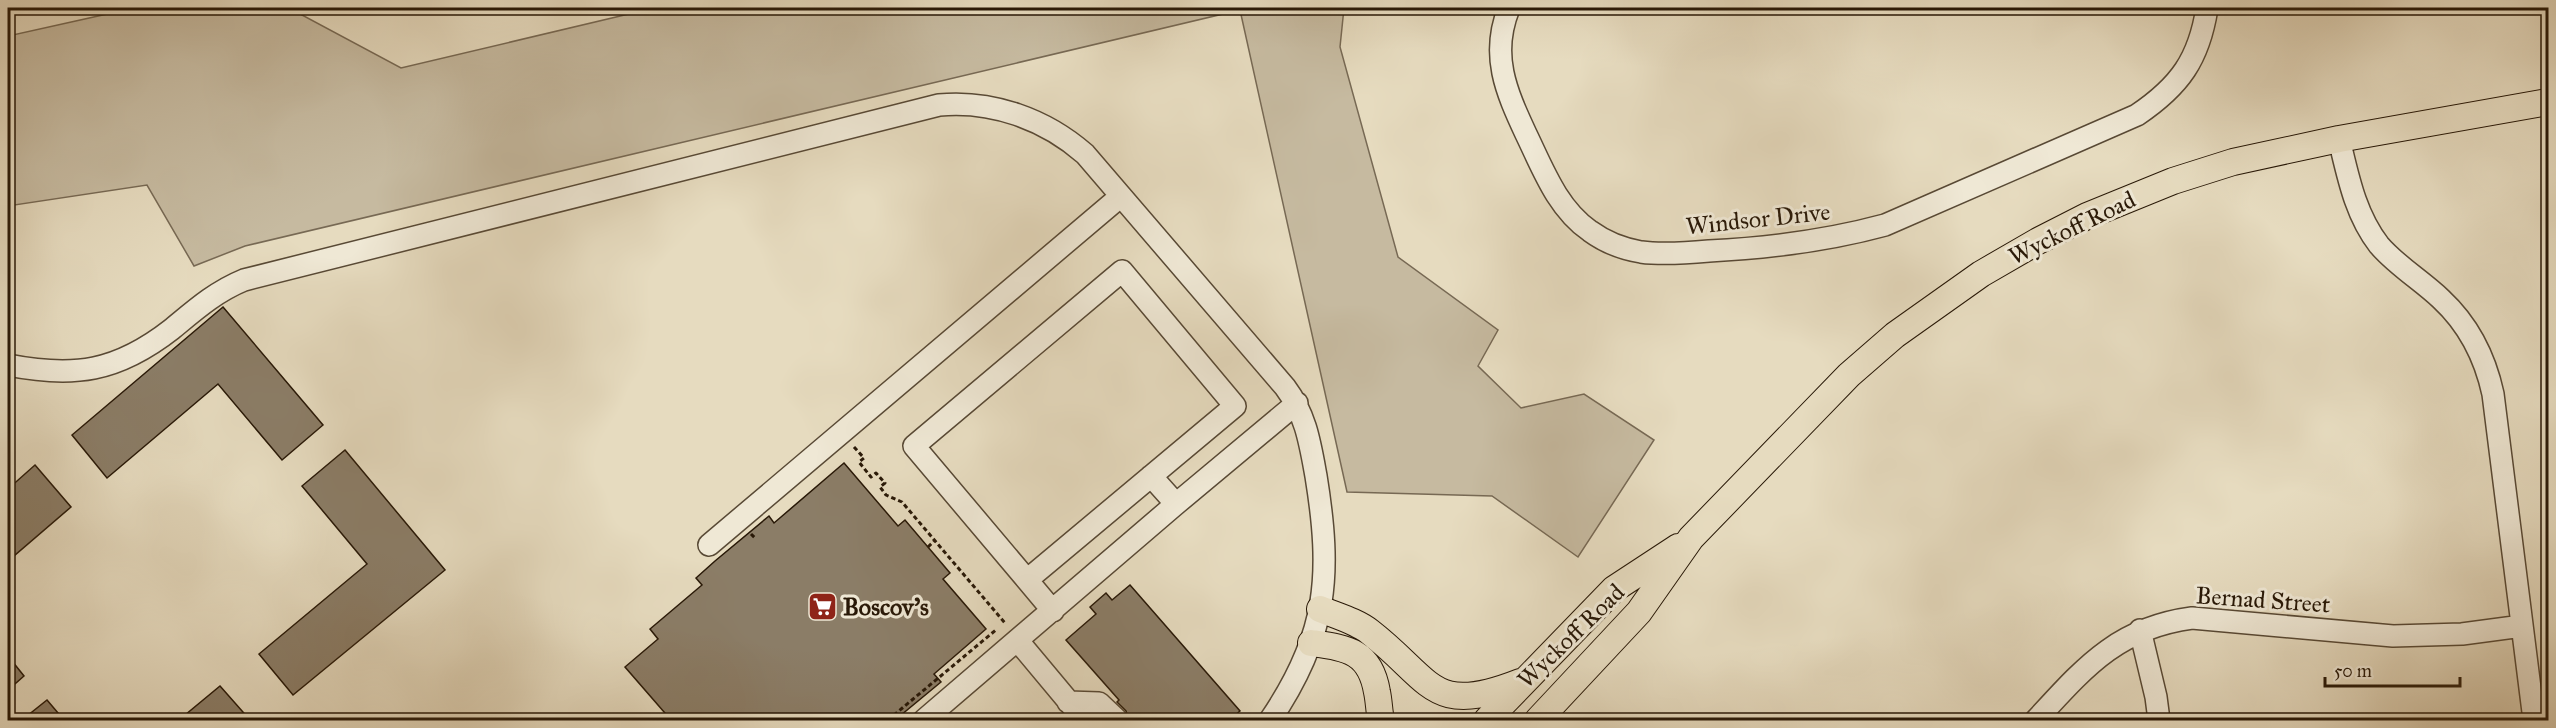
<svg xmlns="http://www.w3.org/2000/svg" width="2556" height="728" font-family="'IM FELL Great Primer',serif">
<rect width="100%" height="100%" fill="#e6dbbf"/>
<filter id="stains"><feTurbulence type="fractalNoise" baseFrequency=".00333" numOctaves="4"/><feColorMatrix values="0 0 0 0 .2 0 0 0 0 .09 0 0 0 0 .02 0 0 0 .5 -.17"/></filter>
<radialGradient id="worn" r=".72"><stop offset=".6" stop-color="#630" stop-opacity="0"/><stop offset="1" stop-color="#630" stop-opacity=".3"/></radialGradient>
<path fill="#c6baa0" stroke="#776954" stroke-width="1.5" d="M118,8H289L401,68L654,8H1344L1340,47L1398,257L1498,330L1478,366L1521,408L1584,394L1654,440L1578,557L1492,496L1347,492L1240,10L245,246L194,266L147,185L8,206V36L116,12Z"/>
<path fill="#8b7d67" stroke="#281807" stroke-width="1.5" d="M223,307L323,425L282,460L218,384L107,478L72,435Z
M345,450L445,570L293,695L259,654L367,564L302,486Z
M844,463L898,526L905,520L950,573L943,579L986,629L934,674L941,682L895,720H671L625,667L658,639L650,629L702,585L696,578L715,561L769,516L774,523Z
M35,465L71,507L8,561V489Z
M1130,585L1240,711L1229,720H1129L1126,711L1117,702L1119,700L1066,640L1096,614L1090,607L1106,593L1112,600Z
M8,656L24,676L8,690Z
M220,686L250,720H179Z
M47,700L64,720H22Z"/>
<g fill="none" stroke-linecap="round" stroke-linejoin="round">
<defs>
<path id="minor" d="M1509,8C1490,55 1506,91 1526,134C1543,169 1557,208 1590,231C1605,242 1623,249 1641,252C1663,255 1687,253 1709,251C1769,248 1826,241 1885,225L2137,115C2180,86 2199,59 2207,8
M2339,139C2348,176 2355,214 2379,245C2397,266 2421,280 2441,299C2469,325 2485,357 2493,394L2534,720
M8,365C74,378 117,372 172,329C195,310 215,292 244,280L939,105C992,100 1045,119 1085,154L1285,387C1306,415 1310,443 1316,476C1332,575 1328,635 1270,720
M1151,476L1176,504
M709,545L1121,196
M1027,580L1235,406L1122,271L914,446L1027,580L1053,611
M2140,630L2156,697L2159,720
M1018,641L1084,720
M1068,702L1099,703L1117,720
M924,720L1176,504L1297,403
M2036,720C2084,668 2117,628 2192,618L2393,636L2462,634L2522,626"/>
<path id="major" d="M1320,609C1337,616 1356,621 1370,632C1433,681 1431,717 1520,682
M1311,643C1346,648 1370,650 1377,692C1379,701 1379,711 1381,720
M1487,720L1614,589L1678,547
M1538,720L1639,612L1691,538L1849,375L1895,335L1981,274L2038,241L2087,216L2173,181L2233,162L2339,139L2548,102"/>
</defs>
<use href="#minor" stroke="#584935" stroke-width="24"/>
<use href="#major" stroke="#281807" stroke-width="28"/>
<path stroke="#281807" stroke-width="3" stroke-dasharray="4.5 3" stroke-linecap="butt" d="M854,447L864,458L859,462L871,477L876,473L885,483L880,487L886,495L902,502L1005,623
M751,534L756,539
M928,547L935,540
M879,720H880
M888,720L997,629"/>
<use href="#minor" stroke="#efe8d5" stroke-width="21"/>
<use href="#major" stroke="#e6dbbf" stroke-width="26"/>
</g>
<defs>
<symbol id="supermarket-square" viewBox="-11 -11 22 22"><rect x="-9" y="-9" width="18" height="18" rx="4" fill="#8f2418" stroke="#efe8d5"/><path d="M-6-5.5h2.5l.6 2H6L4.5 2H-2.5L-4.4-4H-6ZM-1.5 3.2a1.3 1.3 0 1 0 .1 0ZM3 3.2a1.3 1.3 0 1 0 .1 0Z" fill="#fff"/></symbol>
</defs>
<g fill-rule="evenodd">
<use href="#supermarket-square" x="806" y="590" width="33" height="33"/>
</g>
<g text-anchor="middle" stroke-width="6" stroke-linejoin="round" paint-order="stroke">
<g font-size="24" fill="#281807" stroke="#efe8d5">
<text transform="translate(1758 219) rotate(-6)" y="8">Windsor Drive</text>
<text transform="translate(2072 228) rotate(-26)" y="8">Wyckoff Road</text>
<text transform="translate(2263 600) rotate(4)" y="8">Bernad Street</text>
<text transform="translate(1571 636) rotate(-44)" y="8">Wyckoff Road</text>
</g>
<g font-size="24" font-weight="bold" fill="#281807" stroke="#efe8d5" text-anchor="start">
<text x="843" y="615">Boscov's</text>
</g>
</g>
<rect width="2556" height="728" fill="none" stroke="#e6dbbf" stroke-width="30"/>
<rect x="9" y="9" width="2538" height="710" fill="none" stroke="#281807" stroke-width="3"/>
<rect x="15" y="15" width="2526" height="698" fill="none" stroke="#281807" stroke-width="1.5"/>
<path d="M2325 677v9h135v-9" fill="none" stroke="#281807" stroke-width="3"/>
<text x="2334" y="677" font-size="18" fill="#281807" stroke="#efe8d5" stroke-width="4.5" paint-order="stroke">50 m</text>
<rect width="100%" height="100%" filter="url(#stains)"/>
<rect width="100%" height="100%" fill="url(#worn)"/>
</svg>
